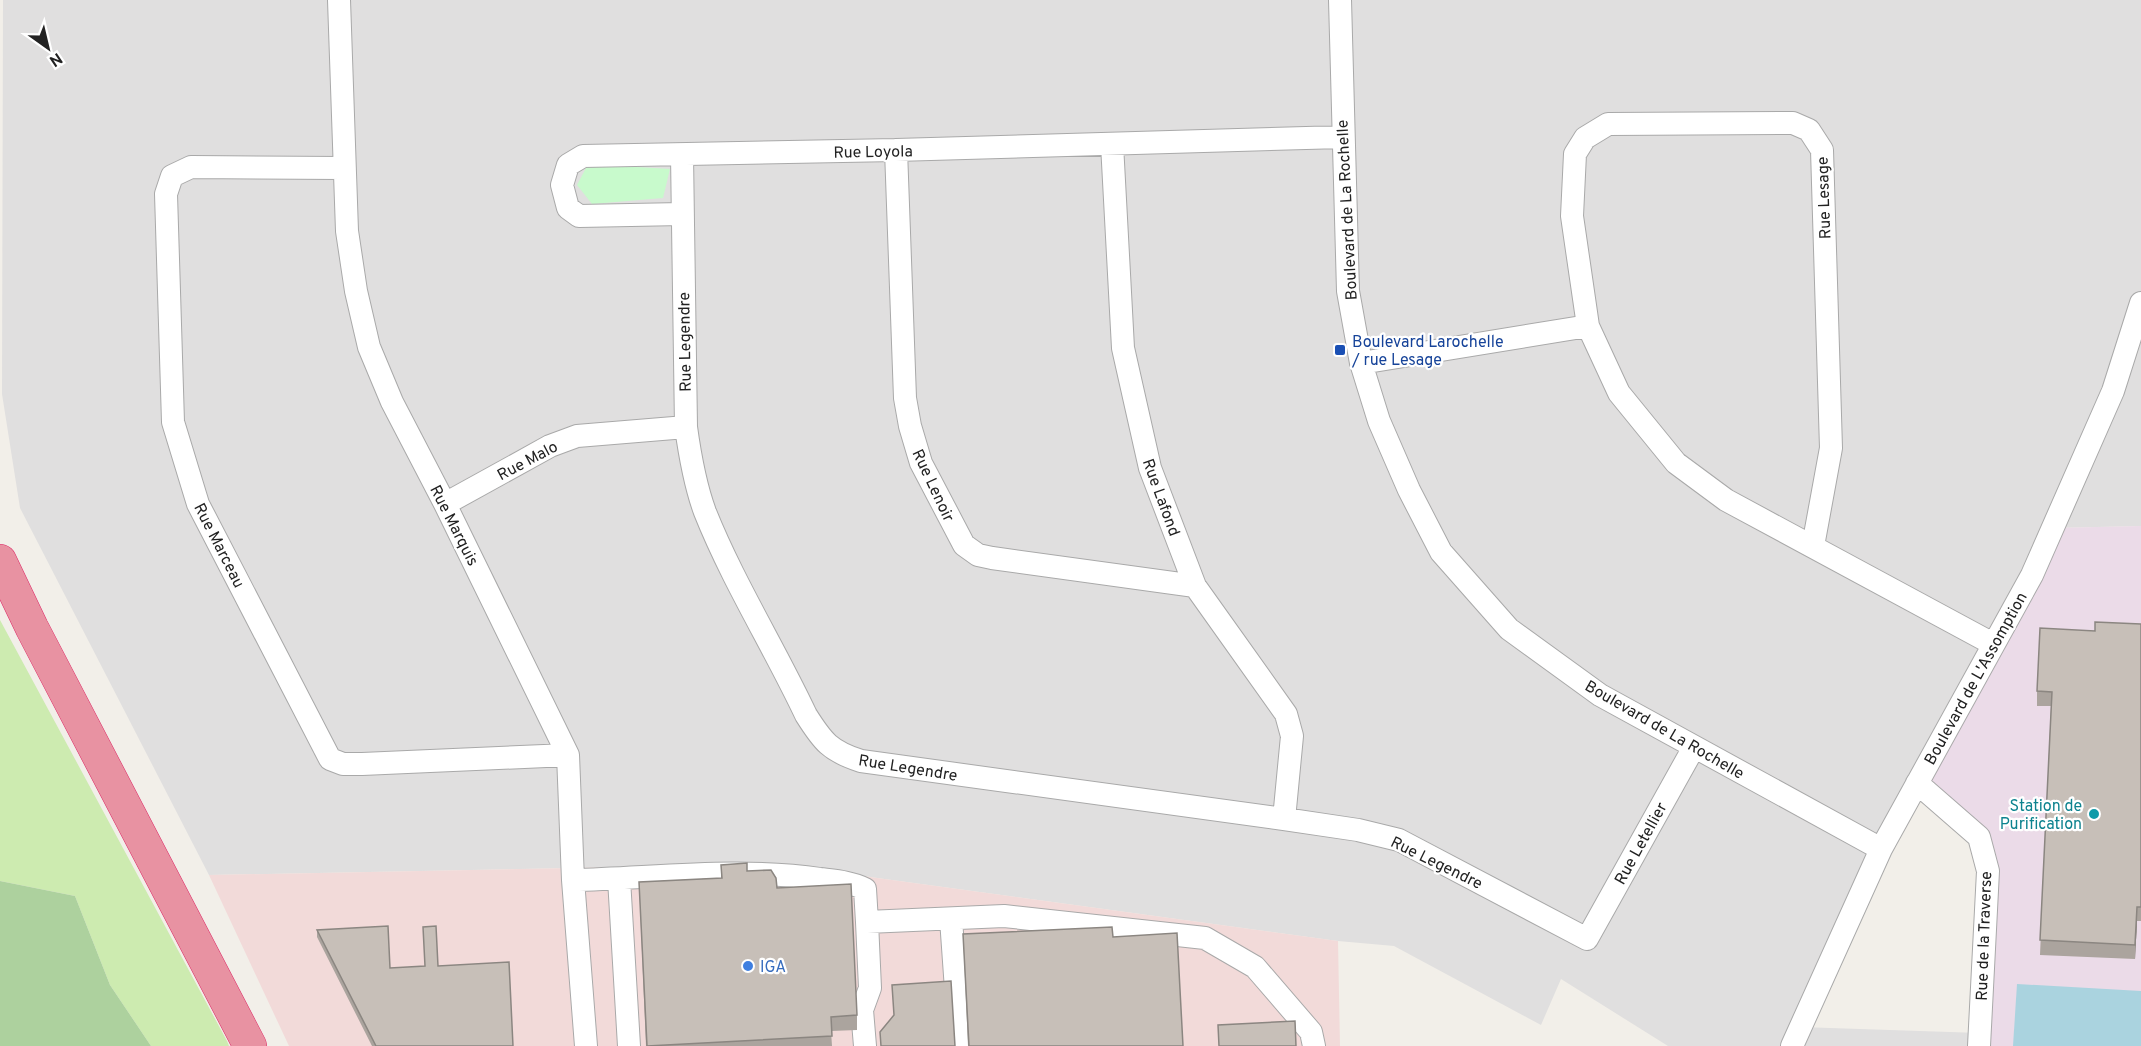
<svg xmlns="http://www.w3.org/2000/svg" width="2141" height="1046" font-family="Overpass,sans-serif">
<rect width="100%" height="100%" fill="#f2efe9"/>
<path fill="#e0dfdf" d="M3,0H2141V526L2053,528L1800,1027L1980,1033L1979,1046H1668L1561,979L1541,1025L1394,946L1338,941L775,864L209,875L20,508L2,394Z"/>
<path fill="#f2dad9" d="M775,864L1338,941L1340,1046H289L209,875Z"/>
<path fill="#ebdbe8" d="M2141,526V1046H1976L1979,837L1917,783L2053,528Z"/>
<path fill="#cdebb0" d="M0,620L227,1041L229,1046H151L110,985L75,896L0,881Z"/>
<path fill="#add19e" d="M0,881L75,896L110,985L151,1046H0Z"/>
<path fill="#c8facc" d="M588,164L670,169L663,198L592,204L577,185Z"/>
<path fill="#aad3df" d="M2017,984L2141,991V1046H2013Z"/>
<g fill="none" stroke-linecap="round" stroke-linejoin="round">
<defs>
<path id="minor" d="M339,0L347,231L356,291L369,347L392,402L445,504L568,755L573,880L586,1046
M1340,0L1348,291L1361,363L1379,421L1409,490L1441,552L1509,629L1600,695L1881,849
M1112,144L1123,348L1150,468L1195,586L1286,714L1292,736L1284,819
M896,150L905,398L910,426L921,463L964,545L978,555L992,558L1195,586
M682,155L686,427C690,456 695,485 705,512C733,582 774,647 806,715C823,742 830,751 861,761L1284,819L1358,830L1399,840L1587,939L1694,747
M343,168L191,167L172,176L166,194L173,422L198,504L330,759L343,764H362L568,755
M682,214L579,216L568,208L562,185L568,165L583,156L896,150L1342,137
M1361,363L1588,326
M445,504L550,446L577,436L686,427
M1813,546L1831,448L1822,150L1809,130L1793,123L1608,124L1585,138L1575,154L1572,216L1588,326L1619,393L1676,463L1726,500L1993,644
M1917,783L1979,837L1988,871L1979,1046
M619,879L629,1046
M573,880C655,878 739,867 820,879C836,881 851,882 865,889L867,922
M951,919L960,1046
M865,1046L862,1010L870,988L867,922L1004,916L1205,938L1255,967L1311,1032L1314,1046
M1792,1046L1881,849L2032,575L2113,391L2141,303"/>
<path id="highway" d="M0,561L32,628L250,1046"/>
</defs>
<use href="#minor" stroke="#a9a9a9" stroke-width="24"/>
<use href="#highway" stroke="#dc2a67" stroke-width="34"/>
<use href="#minor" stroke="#fff" stroke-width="22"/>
<use href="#highway" stroke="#e892a2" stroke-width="33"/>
</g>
<path fill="#aba49e" d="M2141,624V921H2137L2135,959L2040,955L2051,706H2037V691L2095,631Z
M721,865L747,871L777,888L857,1015V1030L831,1031L832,1046H646L639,882L721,878Z
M317,930L390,968L438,966L513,1046H372L317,937Z
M963,934L1113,937L1183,1046H968Z"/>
<path fill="#8b8681" d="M2137,907V921L2135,959V945Z"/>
<path fill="#c7bfb8" stroke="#8b8681" stroke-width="1.5" d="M2095,622L2141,624V907H2137L2135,945L2040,940L2052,692L2037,691L2040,628L2095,631Z
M747,863V871L771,870L776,878L777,888L851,884L857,1015L831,1017L832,1036L647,1046L639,882L722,878L721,865Z
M388,926L390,968L425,966L423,927L436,926L438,966L509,962L513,1046H376L317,930Z
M1112,927L1113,937L1177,933L1183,1046H969L963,934Z
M951,981L955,1046H881L880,1032L894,1015L892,985Z
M1295,1021L1296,1046H1219L1218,1025Z"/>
<rect fill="#1a4fb4" stroke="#fff" stroke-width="2" x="1334" y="344" width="12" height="12" rx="3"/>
<circle fill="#0f9aa8" stroke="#fff" stroke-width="2" cx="2094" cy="814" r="6"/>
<circle fill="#3f7fe0" stroke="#fff" stroke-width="2" cx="748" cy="966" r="6"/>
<g text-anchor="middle" stroke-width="4.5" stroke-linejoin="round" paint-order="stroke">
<g font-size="16" fill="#222" stroke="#fff">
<text transform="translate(873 151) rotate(-1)" y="6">Rue Loyola</text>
<text transform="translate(1823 198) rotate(-92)" y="6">Rue Lesage</text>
<text transform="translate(1346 210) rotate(-93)" y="6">Boulevard de La Rochelle</text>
<text transform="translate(684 342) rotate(-91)" y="6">Rue Legendre</text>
<text transform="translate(527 460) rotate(-28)" y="6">Rue Malo</text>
<text transform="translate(934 485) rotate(65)" y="6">Rue Lenoir</text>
<text transform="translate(1162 497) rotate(70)" y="6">Rue Lafond</text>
<text transform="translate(455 525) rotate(63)" y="6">Rue Marquis</text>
<text transform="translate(220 545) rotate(63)" y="6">Rue Marceau</text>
<text transform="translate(1975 678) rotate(-61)" y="6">Boulevard de L'Assomption</text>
<text transform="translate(1665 729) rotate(30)" y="6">Boulevard de La Rochelle</text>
<text transform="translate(908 767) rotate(9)" y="6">Rue Legendre</text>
<text transform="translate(1640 843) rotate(-61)" y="6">Rue Letellier</text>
<text transform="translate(1437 862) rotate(26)" y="6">Rue Legendre</text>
<text transform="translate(1983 936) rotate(-88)" y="6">Rue de la Traverse</text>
</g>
<g font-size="16" fill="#164399" stroke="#fff" text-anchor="start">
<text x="1352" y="347">Boulevard Larochelle<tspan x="1352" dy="18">/ rue Lesage</tspan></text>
</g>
<g font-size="16" fill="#0d838f" stroke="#fff" text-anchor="end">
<text x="2082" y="811">Station de<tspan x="2082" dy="18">Purification</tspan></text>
</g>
<g font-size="16" fill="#366cbe" stroke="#fff" text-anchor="start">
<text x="760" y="972">IGA</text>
</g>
</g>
<g transform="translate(48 48) rotate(146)" stroke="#ffffff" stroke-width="4.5" paint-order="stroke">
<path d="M0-4.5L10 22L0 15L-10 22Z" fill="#222222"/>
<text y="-9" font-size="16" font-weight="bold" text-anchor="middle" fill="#222222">N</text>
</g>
</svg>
